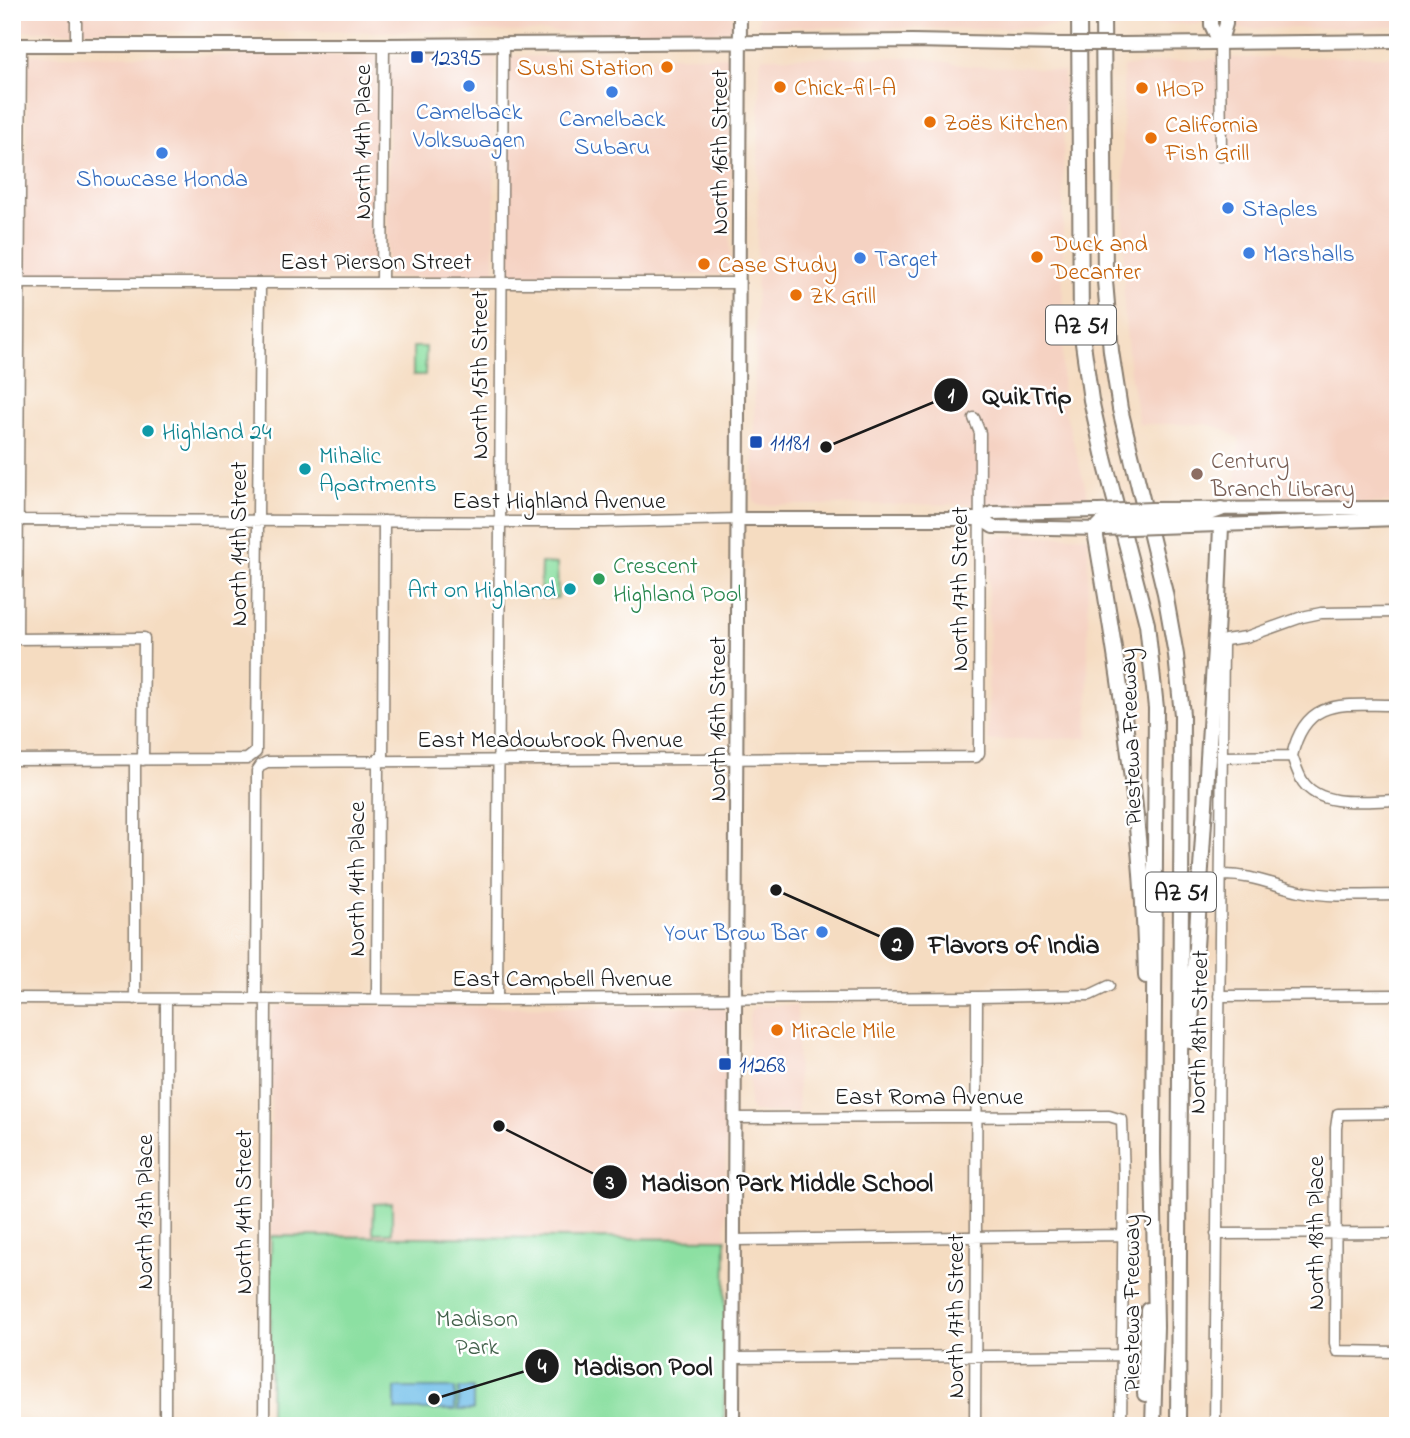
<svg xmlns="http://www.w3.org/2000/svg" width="1410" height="1438" font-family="'Indie Flower',sans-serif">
<rect width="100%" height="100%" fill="#fff"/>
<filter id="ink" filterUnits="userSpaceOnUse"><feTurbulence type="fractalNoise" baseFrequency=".0143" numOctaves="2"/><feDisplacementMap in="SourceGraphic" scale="14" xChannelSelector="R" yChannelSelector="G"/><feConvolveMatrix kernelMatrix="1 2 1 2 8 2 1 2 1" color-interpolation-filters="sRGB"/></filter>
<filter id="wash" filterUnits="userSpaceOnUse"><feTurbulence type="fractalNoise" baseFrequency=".00686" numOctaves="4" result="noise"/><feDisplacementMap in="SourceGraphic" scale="28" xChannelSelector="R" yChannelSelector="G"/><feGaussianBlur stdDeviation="1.57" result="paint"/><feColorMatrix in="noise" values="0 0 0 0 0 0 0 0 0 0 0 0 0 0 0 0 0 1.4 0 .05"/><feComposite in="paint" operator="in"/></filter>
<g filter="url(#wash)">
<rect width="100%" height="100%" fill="#f5dcc1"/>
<path fill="#f5d2c2" d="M12,12H732V20L731,29L724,32L12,31Z
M758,12H1060V26L970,29L761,26L758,23Z
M1143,12H1205V18L1200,24H1143Z
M1230,12H1398V27L1239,29L1231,23Z
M28,55L377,56L376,276L25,277Z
M495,56L494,276L387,277L389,57Z
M510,56H729L732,62L730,275L509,274Z
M1398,56V503L1237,504L1236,466L1240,439L1222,428L1207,424H1139L1130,373L1124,310L1123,67L1166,61L1234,58Z
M762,57H918L970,66L1030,67L1064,72L1062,399L1090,504L757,505L755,502L753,496L760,61Z
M989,536H1088V738L988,741Z
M797,1005L798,1113L753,1112L749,1106V1018L751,1010L757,1006Z
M277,1006L722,1007L726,1012V1239L271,1236V1014Z"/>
<path fill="#8ce0a2" stroke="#547e5f" stroke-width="2" d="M413,347H426L425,375H413Z
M541,563L557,564L558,598H540Z
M392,1203V1233H373L374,1204Z
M271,1236L726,1239L724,1426H270Z"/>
<path fill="#6ebde9" stroke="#456c82" stroke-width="2" d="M395,1388H455V1410H395Z
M459,1388H473V1410H458Z"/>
</g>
<g filter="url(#ink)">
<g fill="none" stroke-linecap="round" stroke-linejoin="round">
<defs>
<path id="minor" d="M76,12V45
M1220,44L1221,156
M382,282L384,45
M12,283H739
M12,520L604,522L738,519
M13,639L144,638L143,760
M17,639L21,45
M1292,756C1306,694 1346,706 1398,705
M1223,757L1292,756C1295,764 1298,774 1303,782C1322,809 1369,800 1398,800
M383,759L384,521
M12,760L247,759L256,752L260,283
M1221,875C1250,874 1273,885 1300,891C1332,898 1366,895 1398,895
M1219,996L1398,995
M12,998L497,1000L977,997L1090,995L1109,986
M135,999V760
M256,999L257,771L261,765L267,762L976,757L979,753L980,433L974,418
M377,999L378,759
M497,1000L503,44
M1398,1113L1338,1114L1336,1128L1335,1343L1337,1351L1398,1352
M735,1118L1109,1116L1122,1120L1124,1177L1121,1426
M1216,1234L1398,1233
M735,1240L1123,1235
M734,1358L1122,1355
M165,1426L166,999
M264,1426L266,999
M975,1426L977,997
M1215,1426L1223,645L1225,640L1246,637L1302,617L1321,613L1398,612"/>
<path id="major" d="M1211,12V25L1220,44
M1123,44L1398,41
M1220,44L1226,24V12
M12,45H384L912,41L1059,44
M1153,509L1398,508
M738,519H980L992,513L1098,511
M980,519L993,527L1103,529
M1158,527L1398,519
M733,1426L740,12"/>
<path id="highway" d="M1079,12L1081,329L1091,400L1104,458L1147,624L1156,708L1153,1152L1156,1327L1153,1426
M1103,12L1105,281L1111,351L1120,409L1165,593L1176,655L1182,715L1178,1426
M1155,518L1199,517L1221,509
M1102,523L1096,529V537C1121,683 1143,829 1146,976
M1190,1041L1218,601L1221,526
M1145,1394L1148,1310"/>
</defs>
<use href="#minor" stroke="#887c6e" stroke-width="13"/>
<use href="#major" stroke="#887c6e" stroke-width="16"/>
<use href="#highway" stroke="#887c6e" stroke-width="18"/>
<use href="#minor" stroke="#fff" stroke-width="10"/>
<use href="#major" stroke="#fff" stroke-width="12"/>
<use href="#highway" stroke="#fff" stroke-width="14"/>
<defs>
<path id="major-bridge" d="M1059,44H1123
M1098,511L1153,509
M1103,529L1158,527"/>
<path id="highway-bridge" d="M1102,523L1113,519L1155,518"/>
</defs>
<use href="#major-bridge" stroke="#887c6e" stroke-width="16" stroke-linecap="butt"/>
<use href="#highway-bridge" stroke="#887c6e" stroke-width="18" stroke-linecap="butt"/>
<use href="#major-bridge" stroke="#fff" stroke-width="12"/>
<use href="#highway-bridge" stroke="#fff" stroke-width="14"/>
</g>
</g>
<g fill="#1a4fb4" stroke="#fff" stroke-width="2.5">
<rect x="410" y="50" width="14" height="14" rx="3.5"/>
<rect x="749" y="435" width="14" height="14" rx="3.5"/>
<rect x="718" y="1057" width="14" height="14" rx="3.5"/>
</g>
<g fill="#e8710a" stroke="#fff" stroke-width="2.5">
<circle cx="667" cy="67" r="7"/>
<circle cx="780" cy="87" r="7"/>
<circle cx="1142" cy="88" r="7"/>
<circle cx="930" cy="122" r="7"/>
<circle cx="1151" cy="138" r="7"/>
<circle cx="1037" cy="257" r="7"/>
<circle cx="704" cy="264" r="7"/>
<circle cx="796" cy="295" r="7"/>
<circle cx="777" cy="1030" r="7"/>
</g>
<g fill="#3f7fe0" stroke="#fff" stroke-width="2.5">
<circle cx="469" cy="86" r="7"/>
<circle cx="612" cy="92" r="7"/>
<circle cx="162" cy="153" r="7"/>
<circle cx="1228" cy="208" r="7"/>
<circle cx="1249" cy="253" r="7"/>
<circle cx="860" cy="258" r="7"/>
<circle cx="822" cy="932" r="7"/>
</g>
<g fill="#0f9aa8" stroke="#fff" stroke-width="2.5">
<circle cx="148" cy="431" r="7"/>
<circle cx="305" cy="469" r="7"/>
<circle cx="570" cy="589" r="7"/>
</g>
<circle fill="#8d6e63" stroke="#fff" stroke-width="2.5" cx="1197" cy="474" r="7"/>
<circle fill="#2e9e5b" stroke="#fff" stroke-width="2.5" cx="599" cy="579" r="7"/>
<g text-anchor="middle" stroke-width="5" stroke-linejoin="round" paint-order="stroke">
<g fill="#fff" stroke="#606060" stroke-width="2">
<rect x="1046" y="305.5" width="70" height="39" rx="5"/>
<rect x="1146" y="872.5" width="70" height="39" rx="5"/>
</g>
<g font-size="23" font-weight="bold" fill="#1c1c1c">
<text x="1081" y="333">AZ 51</text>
<text x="1181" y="900">AZ 51</text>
</g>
<g font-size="24" fill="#164399" stroke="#fff" text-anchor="start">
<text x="431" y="65">12395</text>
<text x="770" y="450">11181</text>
<text x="739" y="1072">11268</text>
</g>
<g font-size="24" fill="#c56008" stroke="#fff" text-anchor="start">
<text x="653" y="75" text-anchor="end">Sushi Station</text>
<text x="794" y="95">Chick-fil-A</text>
<text x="1156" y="96">IHOP</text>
<text x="944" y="130">Zoës Kitchen</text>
<text x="1165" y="132">California<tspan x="1165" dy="28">Fish Grill</tspan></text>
<text x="1051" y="251">Duck and<tspan x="1051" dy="28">Decanter</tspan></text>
<text x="718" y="272">Case Study</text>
<text x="810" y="303">ZK Grill</text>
<text x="791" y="1038">Miracle Mile</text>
</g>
<g font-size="24" fill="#366cbe" stroke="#fff">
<text x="469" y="119">Camelback<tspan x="469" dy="28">Volkswagen</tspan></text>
<text x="612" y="126">Camelback<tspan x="612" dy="28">Subaru</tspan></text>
<text x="162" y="186">Showcase Honda</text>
<text x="1242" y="216" text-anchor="start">Staples</text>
<text x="1263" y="261" text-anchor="start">Marshalls</text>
<text x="874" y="266" text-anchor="start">Target</text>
<text x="808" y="940" text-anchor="end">Your Brow Bar</text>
</g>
<g font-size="24" fill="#1c1c1c" stroke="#fff">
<text transform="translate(362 142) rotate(-90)" y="8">North 14th Place</text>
<text transform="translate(719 152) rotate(-90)" y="8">North 16th Street</text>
<text x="376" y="269">East Pierson Street</text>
<text transform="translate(479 375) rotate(-90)" y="8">North 15th Street</text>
<text x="559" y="508">East Highland Avenue</text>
<text transform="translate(238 544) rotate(-90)" y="8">North 14th Street</text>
<text transform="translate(959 589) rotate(-90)" y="8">North 17th Street</text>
<text transform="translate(717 719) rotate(-90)" y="8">North 16th Street</text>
<text transform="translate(1130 737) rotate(-92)" y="8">Piestewa Freeway</text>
<text x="550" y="747">East Meadowbrook Avenue</text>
<text transform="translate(356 879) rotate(-90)" y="8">North 14th Place</text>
<text x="562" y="986">East Campbell Avenue</text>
<text transform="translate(1198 1032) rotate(-89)" y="8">North 18th Street</text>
<text x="929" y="1104">East Roma Avenue</text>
<text transform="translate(144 1212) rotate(-90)" y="8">North 13th Place</text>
<text transform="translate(243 1212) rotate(-90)" y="8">North 14th Street</text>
<text transform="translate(1315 1233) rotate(-90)" y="8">North 18th Place</text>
<text transform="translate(1131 1303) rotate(-90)" y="8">Piestewa Freeway</text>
<text transform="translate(955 1316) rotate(-90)" y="8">North 17th Street</text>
</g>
<g font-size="24" fill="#0d838f" stroke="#fff" text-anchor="start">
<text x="162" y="439">Highland 24</text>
<text x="319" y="463">Mihalic<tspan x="319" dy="28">Apartments</tspan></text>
<text x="556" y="597" text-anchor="end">Art on Highland</text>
</g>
<g font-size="24" fill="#785e54" stroke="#fff" text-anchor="start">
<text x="1211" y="468">Century<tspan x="1211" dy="28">Branch Library</tspan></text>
</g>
<g font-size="24" fill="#27864d" stroke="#fff" text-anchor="start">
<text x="613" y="573">Crescent<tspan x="613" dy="28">Highland Pool</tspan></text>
</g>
<g font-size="24" fill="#43614b" stroke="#fff">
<text x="477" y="1326">Madison<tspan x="477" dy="28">Park</tspan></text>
</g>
</g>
<path fill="none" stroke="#1c1c1c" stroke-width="2.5" d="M826 447L951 395M776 890L897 944M499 1126L610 1182M434 1399L542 1366"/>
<g fill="#1c1c1c" stroke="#fff" stroke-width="2.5">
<circle cx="826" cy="447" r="7"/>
<circle cx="776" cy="890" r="7"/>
<circle cx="499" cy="1126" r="7"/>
<circle cx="434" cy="1399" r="7"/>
<circle cx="951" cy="395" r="18"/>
<circle cx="897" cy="944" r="18"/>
<circle cx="610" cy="1182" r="18"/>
<circle cx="542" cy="1366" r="18"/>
</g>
<g font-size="21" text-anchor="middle" font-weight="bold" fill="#fff">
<text x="951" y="402">1</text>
<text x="897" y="951">2</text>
<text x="610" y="1189">3</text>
<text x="542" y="1373">4</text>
</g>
<g font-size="26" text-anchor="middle" font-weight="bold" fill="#1c1c1c" stroke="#fff" stroke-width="5" stroke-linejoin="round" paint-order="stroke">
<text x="1027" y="404">QuikTrip</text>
<text x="1014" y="953">Flavors of India</text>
<text x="787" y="1191">Madison Park Middle School</text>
<text x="643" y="1375">Madison Pool</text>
</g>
<rect width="1410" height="1438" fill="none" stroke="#fff" stroke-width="42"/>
</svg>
